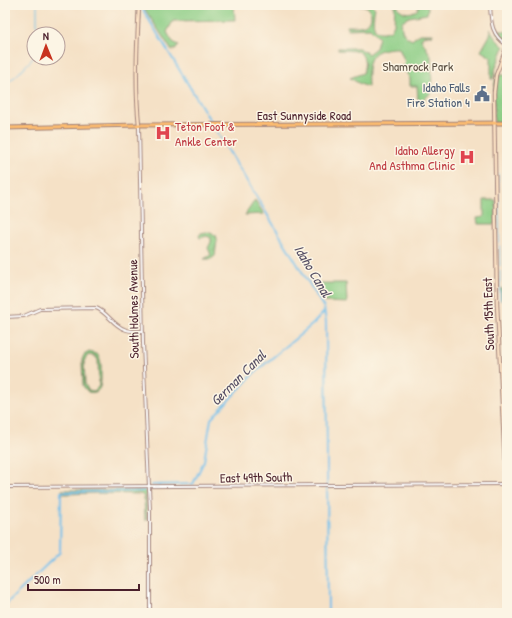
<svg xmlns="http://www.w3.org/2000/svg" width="512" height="618" font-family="'Patrick Hand',sans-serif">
<defs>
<pattern id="wetland-marsh" width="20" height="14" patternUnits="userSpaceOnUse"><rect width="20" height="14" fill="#8ccd85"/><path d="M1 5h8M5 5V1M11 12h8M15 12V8" fill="none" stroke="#7ab073"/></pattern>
</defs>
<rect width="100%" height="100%" fill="#fcf5e5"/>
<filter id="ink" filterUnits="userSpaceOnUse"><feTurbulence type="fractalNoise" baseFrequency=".025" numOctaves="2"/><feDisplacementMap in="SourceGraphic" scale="8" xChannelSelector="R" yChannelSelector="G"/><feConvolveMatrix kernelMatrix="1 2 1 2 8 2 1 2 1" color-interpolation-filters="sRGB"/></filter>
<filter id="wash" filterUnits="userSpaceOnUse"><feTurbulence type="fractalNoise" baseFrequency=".012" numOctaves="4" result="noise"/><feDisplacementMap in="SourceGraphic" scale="16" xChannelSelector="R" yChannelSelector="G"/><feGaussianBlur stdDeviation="0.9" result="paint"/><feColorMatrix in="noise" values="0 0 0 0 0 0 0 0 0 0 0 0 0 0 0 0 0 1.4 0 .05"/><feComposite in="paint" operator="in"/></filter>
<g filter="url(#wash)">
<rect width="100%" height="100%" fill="#f5e1c6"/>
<path fill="#8ccd85" stroke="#6b7658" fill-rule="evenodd" d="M142,5H234L235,20L173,21L167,32L172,41L179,46L172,51Z
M347,5H372L375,8C372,22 371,38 391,30L394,24L395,5H398V8C405,14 409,14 417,10L419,5H427L428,8L427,14L409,17L402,21C400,31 404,36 412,40L419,34H433V35L423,36L421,39L431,56L432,92L423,100H418L417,86H410V79L403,67L402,65L405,62L399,48C368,48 367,60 368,87L360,84L350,78L363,73C365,63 366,59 359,51L338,50V48H359L368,54L376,48L379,37L370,28L347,29V26C356,26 370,28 371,16C371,12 370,9 367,7C362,4 353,5 347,5Z
M490,29L496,39L504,47L496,67L493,79H491V57L481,51L490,35Z
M496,31H507V40L503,39Z
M496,75H507V123H494V89Z
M255,200L264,214L245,215Z
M484,200H496V224H478L477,218L484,217Z
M314,283H346L347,303L325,302Z
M507,288V301H502L501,289Z
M89,352L97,354C102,360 101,366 101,373C101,383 102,395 88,392L83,386L82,360L84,355ZM88,355L95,356L98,360L99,386L94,391L88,390L85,384L84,361Z
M62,490H143L146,492L147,520H145L144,497L141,494L97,493L62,494Z"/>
<path fill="url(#wetland-marsh)" stroke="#6b7658" d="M207,232L216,235L217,240L215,256L211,259H204L211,255L208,248L211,242V238L207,236L200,238L199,236L201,233Z"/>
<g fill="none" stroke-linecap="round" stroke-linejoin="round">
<path stroke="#72c0ec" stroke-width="1" d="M37,5V34
M5,85L18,74L34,57
M498,174L500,266
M500,271V300"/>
<path stroke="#72c0ec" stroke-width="2" d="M140,5L324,308L326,322L328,613
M152,485L193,484L204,461L211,419L254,373L313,324L324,312
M5,605L60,552L61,492L141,491L144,490"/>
</g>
</g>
<g filter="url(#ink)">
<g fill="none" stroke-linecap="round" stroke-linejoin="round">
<defs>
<path id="tertiary" d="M490,5C491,22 491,35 507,45
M139,125L143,343L150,511V613
M5,317L24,316L40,309L96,308C107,312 113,325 124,329C130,332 137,331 143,331
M5,487L506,484"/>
<path id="secondary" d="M139,5C137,45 135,85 139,125
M507,46L496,75L494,93L497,304L507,504"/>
<path id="primary" d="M5,128L139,125L507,123"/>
</defs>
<use href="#tertiary" stroke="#a08078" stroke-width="4"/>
<use href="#secondary" stroke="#a08078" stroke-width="4.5"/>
<use href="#primary" stroke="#a08078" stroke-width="5"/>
<use href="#tertiary" stroke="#fff" stroke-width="2"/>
<use href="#secondary" stroke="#fee4c6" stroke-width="2.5"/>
<use href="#primary" stroke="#fdbc70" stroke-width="3"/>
</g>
</g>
<defs>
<symbol id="civic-bare" viewBox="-9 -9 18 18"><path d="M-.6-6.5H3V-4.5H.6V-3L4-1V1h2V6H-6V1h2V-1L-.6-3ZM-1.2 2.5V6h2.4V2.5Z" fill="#5c6f8a" stroke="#fcf5e5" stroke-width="2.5" paint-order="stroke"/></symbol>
<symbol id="hospital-bare" viewBox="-9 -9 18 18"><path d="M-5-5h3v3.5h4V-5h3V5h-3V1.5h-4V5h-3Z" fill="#e0444e" stroke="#fcf5e5" stroke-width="2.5" paint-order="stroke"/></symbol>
</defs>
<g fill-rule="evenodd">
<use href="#civic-bare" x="471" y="83" width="22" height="22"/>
<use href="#hospital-bare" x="152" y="122" width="22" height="22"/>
<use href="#hospital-bare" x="456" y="146" width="22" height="22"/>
</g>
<g text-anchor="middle" stroke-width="3" stroke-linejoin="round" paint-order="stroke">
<g font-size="13" fill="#5e5346" stroke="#fcf5e5">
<text x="418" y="71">Shamrock Park</text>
</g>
<g font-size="13" fill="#4e5e75" stroke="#fcf5e5" text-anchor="end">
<text x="470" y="92">Idaho Falls<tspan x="470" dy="15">Fire Station 4</tspan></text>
</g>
<g font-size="13" fill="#4a1f2b" stroke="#fcf5e5">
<text x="304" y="120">East Sunnyside Road</text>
<text transform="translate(133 309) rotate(-91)" y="5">South Holmes Avenue</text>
<text transform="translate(488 314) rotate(-92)" y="5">South 15th East</text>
<text transform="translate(256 477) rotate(-1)" y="5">East 49th South</text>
</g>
<g font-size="13" fill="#be3a42" stroke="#fcf5e5" text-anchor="start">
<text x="175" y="131">Teton Foot &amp;<tspan x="175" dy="15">Ankle Center</tspan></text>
<text x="455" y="155" text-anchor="end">Idaho Allergy<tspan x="455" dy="15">And Asthma Clinic</tspan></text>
</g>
<g font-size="14" font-style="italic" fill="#564f65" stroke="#fcf5e5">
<text transform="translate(313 271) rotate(59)" y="5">Idaho Canal</text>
<text transform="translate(238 378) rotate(-45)" y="5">German Canal</text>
</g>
</g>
<rect width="512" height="618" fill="none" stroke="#fcf5e5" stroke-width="20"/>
<g transform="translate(46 46) rotate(359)"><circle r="19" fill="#fcf5e5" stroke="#b59f9b"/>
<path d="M0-3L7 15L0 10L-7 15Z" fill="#c8321e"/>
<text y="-6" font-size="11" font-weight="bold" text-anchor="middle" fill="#4a1f2b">N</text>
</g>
<path d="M28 584v6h111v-6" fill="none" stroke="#4a1f2b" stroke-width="2"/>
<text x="34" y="584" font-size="12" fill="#4a1f2b" stroke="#fcf5e5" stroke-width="3" paint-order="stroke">500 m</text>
</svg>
